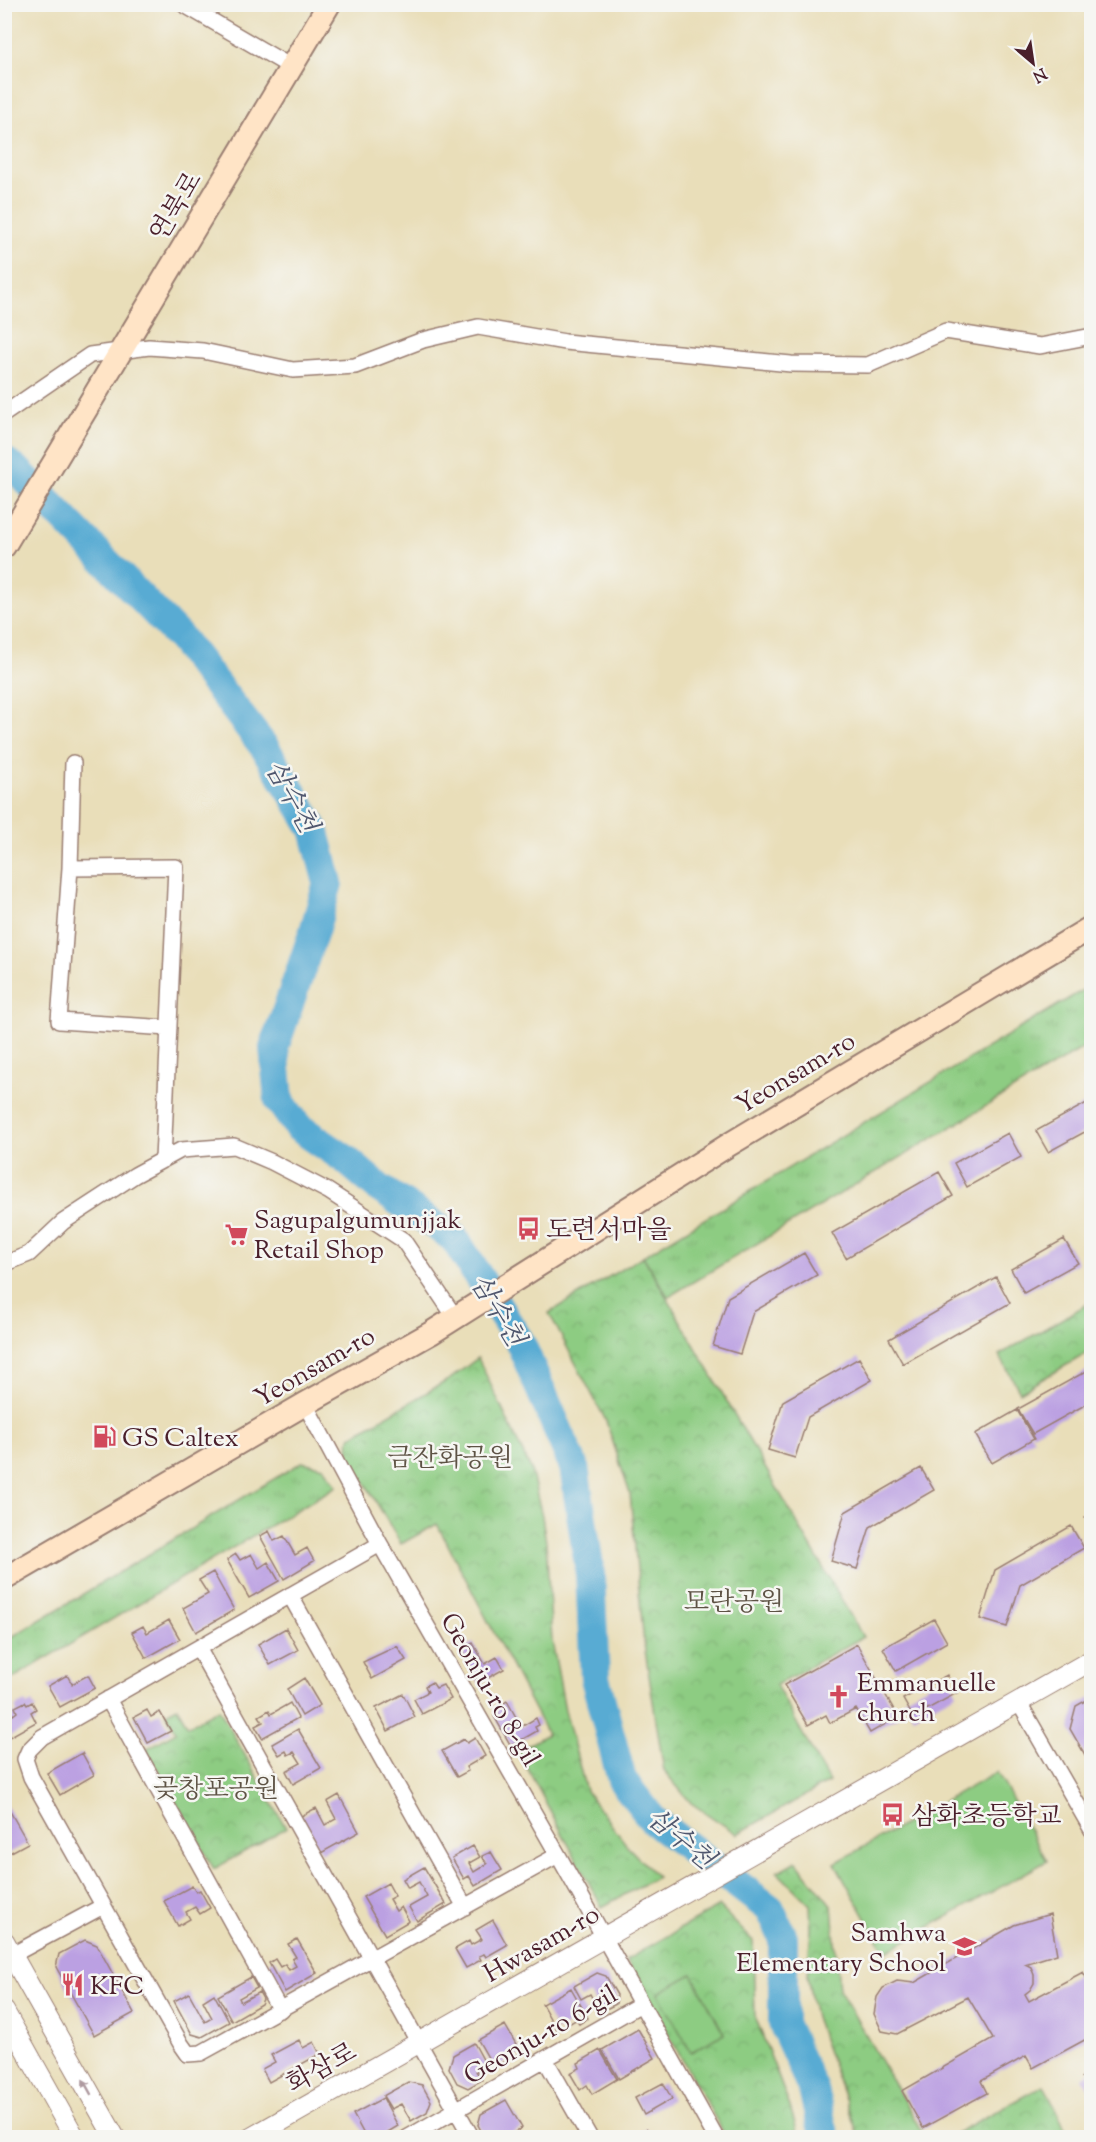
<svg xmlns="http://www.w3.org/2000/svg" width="1096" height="2142" font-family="'Sorts Mill Goudy','Noto Serif KR',serif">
<defs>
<pattern id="grass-tufts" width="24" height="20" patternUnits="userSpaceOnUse" patternTransform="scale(1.5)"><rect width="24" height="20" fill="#8dcc82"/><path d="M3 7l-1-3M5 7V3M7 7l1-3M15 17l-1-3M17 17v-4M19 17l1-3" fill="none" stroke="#7baf70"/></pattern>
<pattern id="park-crowns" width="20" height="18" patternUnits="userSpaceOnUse" patternTransform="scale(1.5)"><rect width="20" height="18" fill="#8dcc82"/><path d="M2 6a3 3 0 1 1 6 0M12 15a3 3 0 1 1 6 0" fill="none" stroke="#7baf70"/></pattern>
</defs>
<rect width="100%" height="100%" fill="#f6f6f2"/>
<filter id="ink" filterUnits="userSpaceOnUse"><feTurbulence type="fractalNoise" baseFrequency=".0167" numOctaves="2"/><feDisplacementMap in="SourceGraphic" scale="12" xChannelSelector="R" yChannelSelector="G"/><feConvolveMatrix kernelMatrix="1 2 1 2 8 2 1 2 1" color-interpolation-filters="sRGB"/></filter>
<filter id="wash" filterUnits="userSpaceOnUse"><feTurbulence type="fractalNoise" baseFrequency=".008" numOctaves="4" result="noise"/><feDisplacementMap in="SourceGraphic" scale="24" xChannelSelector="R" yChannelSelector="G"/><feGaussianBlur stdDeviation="1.35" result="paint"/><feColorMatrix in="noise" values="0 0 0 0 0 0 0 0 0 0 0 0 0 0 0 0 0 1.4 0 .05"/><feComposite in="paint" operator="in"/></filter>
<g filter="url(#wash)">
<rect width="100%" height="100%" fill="#e9deb9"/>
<path fill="url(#grass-tufts)" stroke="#6c7656" stroke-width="1.5" d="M1091,985V1043L668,1297L643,1256Z
M302,1462L324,1467L337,1486L5,1683V1641Z"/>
<path fill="url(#park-crowns)" stroke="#6c7656" stroke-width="1.5" d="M643,1256L863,1637L776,1685L829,1782L737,1834L691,1803L664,1771L644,1644L630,1494L606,1421L549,1313Z
M1091,1302V1351L1020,1392L999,1355Z
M478,1358L531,1470L542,1516L546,1542L552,1641L565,1710L586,1791L628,1847L657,1877L602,1907L518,1751L547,1734L437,1524L401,1544L348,1454L350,1437L450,1379Z
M177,1707L188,1726L219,1709L286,1828L214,1869L146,1749L176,1732L166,1713Z
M796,1861L832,1906L839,1989L925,2137H859L815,2017L807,1976L811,1929L810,1905L777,1872Z
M719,1906L753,1941L755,2016L790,2107L799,2137H726L626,1960Z
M1044,2085L1069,2137H949Z"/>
<path fill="#8dcc82" stroke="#6c7656" stroke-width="1.5" d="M997,1772L1047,1861L885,1952L835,1863Z
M692,1974L724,2034L691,2052L658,1993Z"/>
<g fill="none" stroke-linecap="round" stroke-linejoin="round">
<path stroke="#58abd3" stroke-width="30" d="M4,461L19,472L181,639L265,748L314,829L328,883L314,931L274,1048L279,1100L298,1127L345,1159L379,1188L454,1238L520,1342L574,1467L590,1573L595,1678L622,1780L653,1820L770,1909L783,1937V2023L813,2090L825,2138"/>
</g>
<g id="blocks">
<path fill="#bba0e2" d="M1092,1100V1128L1048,1152L1036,1131Z
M1008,1133L1021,1157L967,1187L954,1163Z
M939,1172L953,1196L846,1258L832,1233Z
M1064,1239L1078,1263L1024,1293L1011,1269Z
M804,1253L817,1275L753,1312L740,1354L713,1346L728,1297Z
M996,1277L1010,1303L903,1364L889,1339Z
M859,1358L872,1380L808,1417L795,1458L768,1450L783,1401Z
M1092,1368V1401L1033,1434L1018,1409Z
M1017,1410L1034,1439L992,1463L975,1434Z
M921,1468L934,1490L870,1527L857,1569L831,1561L845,1512Z
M1092,1515V1529L1085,1518Z
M1071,1526L1084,1548L1020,1585L1007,1627L980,1619L995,1570Z
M269,1531L274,1541L284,1536L295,1555L307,1548L314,1561L284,1579L260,1536Z
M236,1554L240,1560L251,1554L259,1568L268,1562L279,1581L249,1598L227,1560Z
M213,1572L234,1610L196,1632L183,1608L208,1594L199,1580Z
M934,1619L947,1642L896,1671L883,1648Z
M169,1620L180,1639L146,1658L132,1632L143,1626L147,1633Z
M286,1628L298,1650L270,1665L258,1644Z
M473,1643L485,1664L497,1657L504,1669L479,1683L461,1650Z
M857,1644L898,1717L870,1733L856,1709L830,1723L826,1715L808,1725L784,1685Z
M397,1646L406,1660L372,1679L363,1662Z
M67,1675L72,1684L88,1675L95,1688L60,1707L48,1686Z
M947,1675L957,1693L913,1717L903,1699Z
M304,1678L320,1705L302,1716L287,1689Z
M432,1682L436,1688L443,1685L451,1699L422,1714L414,1699L428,1692L425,1686Z
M403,1694L415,1717L388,1731L376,1708Z
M1092,1697V1767L1070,1729L1076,1706Z
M507,1701L517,1719L512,1722L514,1727L519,1724L521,1727L536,1718L539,1725L535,1727L537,1731L511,1746L494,1716L498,1714L495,1708Z
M25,1702L27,1705L32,1702L36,1709L31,1712L36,1722L4,1740V1713L10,1709L13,1715L17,1712L15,1707Z
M290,1703L298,1718L262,1738L255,1726L263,1722L259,1716L269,1710L271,1714Z
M147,1710L151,1717L160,1712L171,1731L148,1743L134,1717Z
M298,1729L321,1768L293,1784L286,1771L301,1763L294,1752L288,1755L286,1751L279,1755L272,1744Z
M475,1738L485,1756L466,1767L468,1771L457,1777L442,1751L464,1739L467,1743Z
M82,1753L94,1775L60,1795L47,1773Z
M339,1795L359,1832L321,1853L301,1816L316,1808L325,1825L336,1819L327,1802Z
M4,1801L28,1843L4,1856Z
M473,1846L480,1857L469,1863L474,1872L487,1864L482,1856L491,1852L502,1870L475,1886L469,1876L464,1879L452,1858Z
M424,1867L446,1904L417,1921L409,1907L427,1897L419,1882L408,1888L403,1879Z
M388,1883L395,1896L389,1899L396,1911L401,1907L409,1921L385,1935L363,1897Z
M192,1886L196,1892L200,1890L210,1908L200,1914L195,1907L186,1912L190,1919L178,1926L164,1901Z
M1050,1914L1057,1954L1025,1964L1031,1967L1034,1975V1983L1030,1990L1025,1994L1029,2001L1083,1972L1092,1987V2036L1033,2068L1026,2056L981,2081L987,2093L923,2128L902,2091L993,2039L968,1997L897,2034L882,2031L874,2014L877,1997L883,1988L897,1981L914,1983L1014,1925Z
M493,1920L507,1945L486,1957L484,1954L479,1956L481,1960L466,1968L455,1949L469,1941L471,1945L482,1939L476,1930Z
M297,1939L317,1973L285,1992L269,1963L275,1959L280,1967L285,1964L289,1970L296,1966L292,1959L296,1957L288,1944Z
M85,1940L97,1945L134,2013L94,2035L56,1967L59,1954Z
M597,1973L606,1976L617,1995L616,2004L600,2012L590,1994L581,1999L574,1986Z
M251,1977L257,1988L239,1998L241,2002L259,1992L263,1999L261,2004L232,2021L218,1996Z
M571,1988L588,2018L579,2024L577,2019L557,2031L542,2004Z
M189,1993L205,2022L212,2018L203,2001L214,1994L229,2022L202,2037L192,2034L174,2001Z
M505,2025L521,2053L494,2068L478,2040Z
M638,2029L655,2058L619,2079L602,2050Z
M299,2040L303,2048L314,2042L320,2054L269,2082L262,2069L275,2062L271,2055Z
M474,2043L486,2065L476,2071L482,2080L468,2088L457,2083L449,2068L453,2055Z
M600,2050L617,2079L592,2094L587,2085L580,2090L570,2073L580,2068L578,2063Z
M1092,2072V2094L1082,2077Z
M408,2082L422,2085L431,2101L427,2112L411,2121L401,2104L391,2109L383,2096Z
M663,2083L672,2099L644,2115L635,2098Z
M383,2098L398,2126L378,2138H366L353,2114Z
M506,2100L522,2128L505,2138H485L478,2125L481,2114Z
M647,2129L651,2138H631Z"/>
</g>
</g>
<g filter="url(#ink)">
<use href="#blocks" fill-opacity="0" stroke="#9a7e72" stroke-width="1.5"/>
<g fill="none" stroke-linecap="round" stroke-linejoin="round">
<defs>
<path id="minor" d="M183,4L291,67
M4,414L90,355L149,347L203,351L293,370L355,366L423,340L478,327L565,342L791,364L868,365L946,331L1040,346L1092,336
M70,868L73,763
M163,1160L176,867L70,868L59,1021L169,1028
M4,1264L29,1254L63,1222L135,1175L181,1150L234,1146L272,1162L328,1191L403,1240L455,1317
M305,1404L380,1544
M290,1595L465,1907
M198,1648L472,2138
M108,1699L280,2010
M1018,1701L1092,1830
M558,1855L201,2053L188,2054L181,2044L31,1777L25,1759L29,1750L42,1737L380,1544L558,1855L716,2138
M12,1955L103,1906
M545,2059L590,2138
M407,2138L641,2004"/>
<path id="tertiary" d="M4,1941L115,2138
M4,2011L75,2138
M251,2138L1092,1660"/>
<path id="secondary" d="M4,546L329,4
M4,1579L305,1404L431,1333L730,1144L1092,927"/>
</defs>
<use href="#minor" stroke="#9a7e72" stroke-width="18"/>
<use href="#tertiary" stroke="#9a7e72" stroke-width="22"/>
<use href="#secondary" stroke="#9a7e72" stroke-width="26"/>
<use href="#minor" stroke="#fff" stroke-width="15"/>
<use href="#tertiary" stroke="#fff" stroke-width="20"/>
<use href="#secondary" stroke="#ffe4c6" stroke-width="22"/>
</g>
<defs><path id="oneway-solid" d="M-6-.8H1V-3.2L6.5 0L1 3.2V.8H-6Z" transform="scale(1.5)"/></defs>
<use fill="#ae9aa0" href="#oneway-solid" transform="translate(87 2087) rotate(-119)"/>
</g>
<defs>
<symbol id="bus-bare" viewBox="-9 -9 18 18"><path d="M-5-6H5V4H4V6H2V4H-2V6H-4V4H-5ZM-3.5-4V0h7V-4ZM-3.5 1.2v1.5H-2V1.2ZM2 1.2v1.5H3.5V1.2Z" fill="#d1495b" stroke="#f6f6f2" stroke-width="2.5" paint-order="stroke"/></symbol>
<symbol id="supermarket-bare" viewBox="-9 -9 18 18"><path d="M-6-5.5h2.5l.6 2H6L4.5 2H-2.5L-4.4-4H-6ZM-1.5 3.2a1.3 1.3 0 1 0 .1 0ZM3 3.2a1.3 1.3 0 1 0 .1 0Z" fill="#d1495b" stroke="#f6f6f2" stroke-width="2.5" paint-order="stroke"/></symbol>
<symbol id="fuel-bare" viewBox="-9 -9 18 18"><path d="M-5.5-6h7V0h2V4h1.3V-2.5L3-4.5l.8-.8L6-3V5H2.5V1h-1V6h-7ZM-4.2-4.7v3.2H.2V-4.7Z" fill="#d1495b" stroke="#f6f6f2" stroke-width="2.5" paint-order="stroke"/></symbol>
<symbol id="church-bare" viewBox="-9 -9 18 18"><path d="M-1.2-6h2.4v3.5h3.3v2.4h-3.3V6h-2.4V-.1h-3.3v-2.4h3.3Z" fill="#d1495b" stroke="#f6f6f2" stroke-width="2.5" paint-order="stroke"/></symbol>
<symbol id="school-bare" viewBox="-9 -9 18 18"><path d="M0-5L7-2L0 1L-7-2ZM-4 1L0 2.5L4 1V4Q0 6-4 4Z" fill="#d1495b" stroke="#f6f6f2" stroke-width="2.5" paint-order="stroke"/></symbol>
<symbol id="restaurant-bare" viewBox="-9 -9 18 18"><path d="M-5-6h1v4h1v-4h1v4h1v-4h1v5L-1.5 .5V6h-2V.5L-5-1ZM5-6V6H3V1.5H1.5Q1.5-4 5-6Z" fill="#d1495b" stroke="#f6f6f2" stroke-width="2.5" paint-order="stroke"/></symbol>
</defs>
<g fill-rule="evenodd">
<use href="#bus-bare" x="512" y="1212" width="33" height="33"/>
<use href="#supermarket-bare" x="220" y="1218" width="33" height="33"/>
<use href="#fuel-bare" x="88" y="1420" width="33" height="33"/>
<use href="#church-bare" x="822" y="1680" width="33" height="33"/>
<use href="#bus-bare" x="876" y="1798" width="33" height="33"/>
<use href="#school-bare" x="948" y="1930" width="33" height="33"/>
<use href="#restaurant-bare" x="56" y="1968" width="33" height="33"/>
</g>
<g text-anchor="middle" stroke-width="5" stroke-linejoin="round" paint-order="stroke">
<g font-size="26" fill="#4a1f2b" stroke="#f6f6f2">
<text transform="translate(175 206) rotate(-59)" y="9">연북로</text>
<text transform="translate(795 1072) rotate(-31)" y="9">Yeonsam-ro</text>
<text transform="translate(314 1366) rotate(-30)" y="9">Yeonsam-ro</text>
<text transform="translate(491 1689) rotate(60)" y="9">Geonju-ro 8-gil</text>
<text transform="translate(541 1943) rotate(-30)" y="9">Hwasam-ro</text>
<text transform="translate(540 2034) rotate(-30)" y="9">Geonju-ro 6-gil</text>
<text transform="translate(321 2067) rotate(-29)" y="9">화삼로</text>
</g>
<g font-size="26" fill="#4a1f2b" stroke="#f6f6f2" text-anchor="start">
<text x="254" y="1228">Sagupalgumunjjak<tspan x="254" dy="30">Retail Shop</tspan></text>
<text x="546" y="1238">도련서마을</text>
<text x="122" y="1446">GS Caltex</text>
<text x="857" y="1691">Emmanuelle<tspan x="857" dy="30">church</tspan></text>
<text x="911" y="1824">삼화초등학교</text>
<text x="946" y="1941" text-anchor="end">Samhwa<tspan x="946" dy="30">Elementary School</tspan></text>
<text x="90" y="1994">KFC</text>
</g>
<g font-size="26" fill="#5e5345" stroke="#f6f6f2">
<text x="450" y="1466">금잔화공원</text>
<text x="734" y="1610">모란공원</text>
<text x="216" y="1797">곶창포공원</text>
</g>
<g font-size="27" font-style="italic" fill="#50576e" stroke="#f6f6f2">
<text transform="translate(292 796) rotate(61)" y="9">삼수천</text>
<text transform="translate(498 1310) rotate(59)" y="9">삼수천</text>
<text transform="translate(681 1838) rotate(40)" y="9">삼수천</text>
</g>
</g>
<rect width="1096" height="2142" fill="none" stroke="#f6f6f2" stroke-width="24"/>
<g transform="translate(1033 63) rotate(151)" stroke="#f6f6f2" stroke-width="4.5" paint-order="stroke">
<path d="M0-4.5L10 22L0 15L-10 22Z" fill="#4a1f2b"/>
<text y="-9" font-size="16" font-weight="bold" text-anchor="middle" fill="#4a1f2b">N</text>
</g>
</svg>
